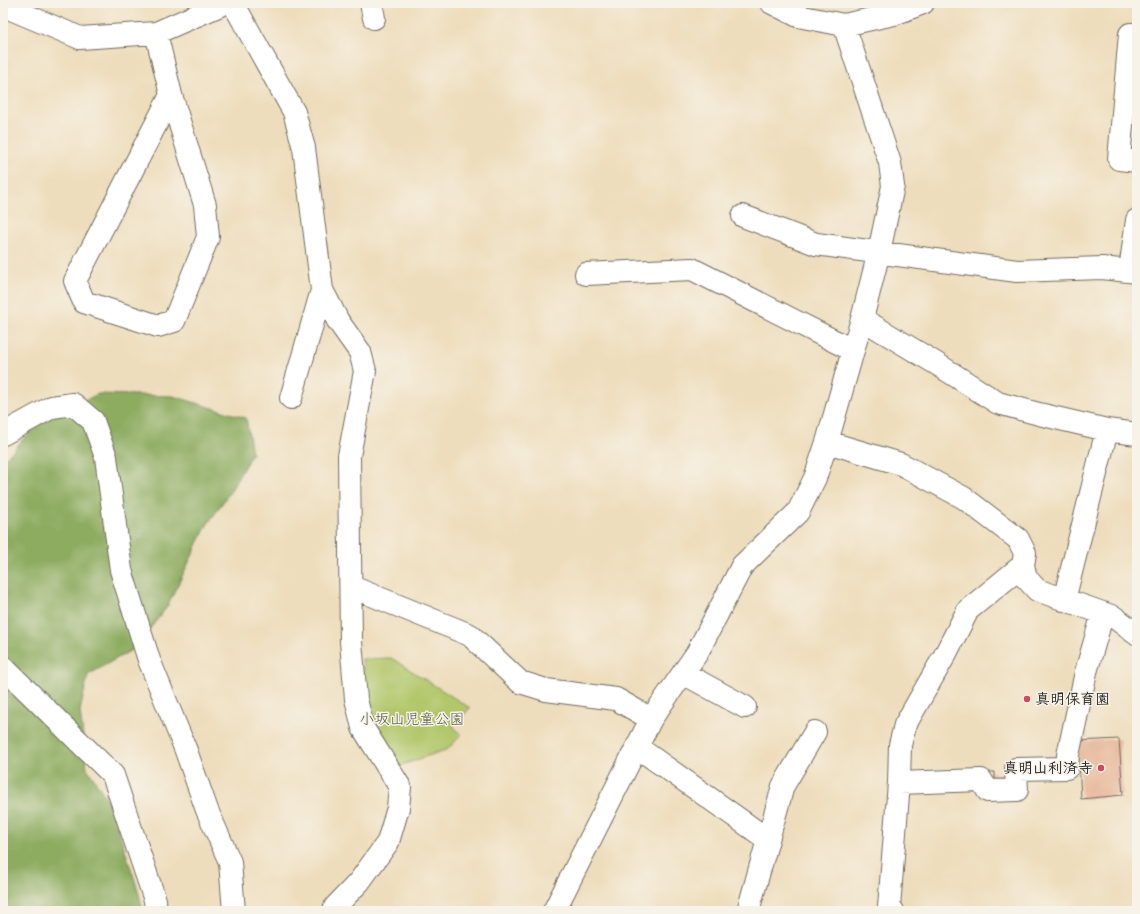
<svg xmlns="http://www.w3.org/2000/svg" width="1140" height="914" font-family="'Patrick Hand','Klee One',sans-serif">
<rect width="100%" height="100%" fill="#f7f3e8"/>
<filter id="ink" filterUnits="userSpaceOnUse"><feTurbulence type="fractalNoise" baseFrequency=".025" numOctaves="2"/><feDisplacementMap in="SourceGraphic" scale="8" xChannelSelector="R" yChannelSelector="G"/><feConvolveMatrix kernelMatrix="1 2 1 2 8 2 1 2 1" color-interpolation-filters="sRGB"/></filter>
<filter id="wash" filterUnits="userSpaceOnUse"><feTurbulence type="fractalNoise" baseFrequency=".012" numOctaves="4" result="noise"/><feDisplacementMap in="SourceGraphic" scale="16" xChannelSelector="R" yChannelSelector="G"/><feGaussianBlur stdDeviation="0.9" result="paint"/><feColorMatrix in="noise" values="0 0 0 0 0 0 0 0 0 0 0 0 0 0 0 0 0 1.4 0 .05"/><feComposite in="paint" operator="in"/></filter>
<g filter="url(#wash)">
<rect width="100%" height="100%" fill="#eeddbc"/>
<path fill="#b2c76c" stroke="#6e794c" d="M391,658L470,708L453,726L461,735L448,749L396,767L367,725L362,659Z"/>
<path fill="#8dac60" stroke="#5c6c46" d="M98,394L173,396L246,418L252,453L230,492L207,525L167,607L135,648L88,675L80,711L87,768L110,804L138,890L143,911H3V459L9,455L37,424Z"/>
<g id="blocks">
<path fill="#e5b192" d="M1119,739L1123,795L1081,799L1078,741Z
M989,772H995V786H989Z"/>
</g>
</g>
<g filter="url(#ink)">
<use href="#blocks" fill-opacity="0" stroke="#6f695e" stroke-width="1"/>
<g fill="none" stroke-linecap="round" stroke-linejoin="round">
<defs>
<path id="minor" d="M233,3L294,112L304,148L322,290L338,321L360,352L365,371L349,456L351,642L356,699L363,728L400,787L398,808L388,842L359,882L335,907L337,911
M371,3L374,18
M772,3L798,16L844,25L894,14L923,3
M3,8L11,9L80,38L156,33L225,3
M156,33L171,95L205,205L208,237L174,321L158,326L84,302L75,281L171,95
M1137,34H1130L1119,159L1137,161
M743,216L816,244L1017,271L1102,268L1137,272
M1130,270L1137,220
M586,274L692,269L852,350
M862,319L937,364L998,403L1039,414L1107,430L1137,434
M291,398L322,290
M3,434L52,407L73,404L93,421L106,457L121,570L149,660L185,748L207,810L230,862L234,911
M827,442L901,464L964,498L1018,539L1025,553L1023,565L1026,578L1037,590L1114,617L1135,633H1137
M352,587L470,635L520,682L546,690L616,699L651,719
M1064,600L1107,430
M3,667L113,775L155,900L156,911
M683,673L745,707
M637,747L767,839
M899,783L981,780L988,791L1017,790L1016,769L1067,768L1068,755L1086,672L1103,613
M554,911L651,719L697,653L742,566L798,512L815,478L827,442L862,319L879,252L893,186L890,163L844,25
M748,911L783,786L815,732
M893,911L889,907L899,783L900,745L905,725L945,655L968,610L1023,565"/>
</defs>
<use href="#minor" stroke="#6f695e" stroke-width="24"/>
<use href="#minor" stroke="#fff" stroke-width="22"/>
</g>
</g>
<g fill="#d1495b" stroke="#f7f3e8" stroke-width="1.5">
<circle cx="1027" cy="699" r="4"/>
<circle cx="1101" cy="768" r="4"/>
</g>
<g text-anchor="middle" stroke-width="3" stroke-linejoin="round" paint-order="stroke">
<g font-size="15" font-weight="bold" fill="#2b2b2b" stroke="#f7f3e8" text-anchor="start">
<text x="1035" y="704">真明保育園</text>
<text x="1093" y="773" text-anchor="end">真明山利済寺</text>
</g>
<g font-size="15" fill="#545a3e" stroke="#f7f3e8">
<text x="412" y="724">小坂山児童公園</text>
</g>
</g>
<rect width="1140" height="914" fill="none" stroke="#f7f3e8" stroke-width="16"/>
</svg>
